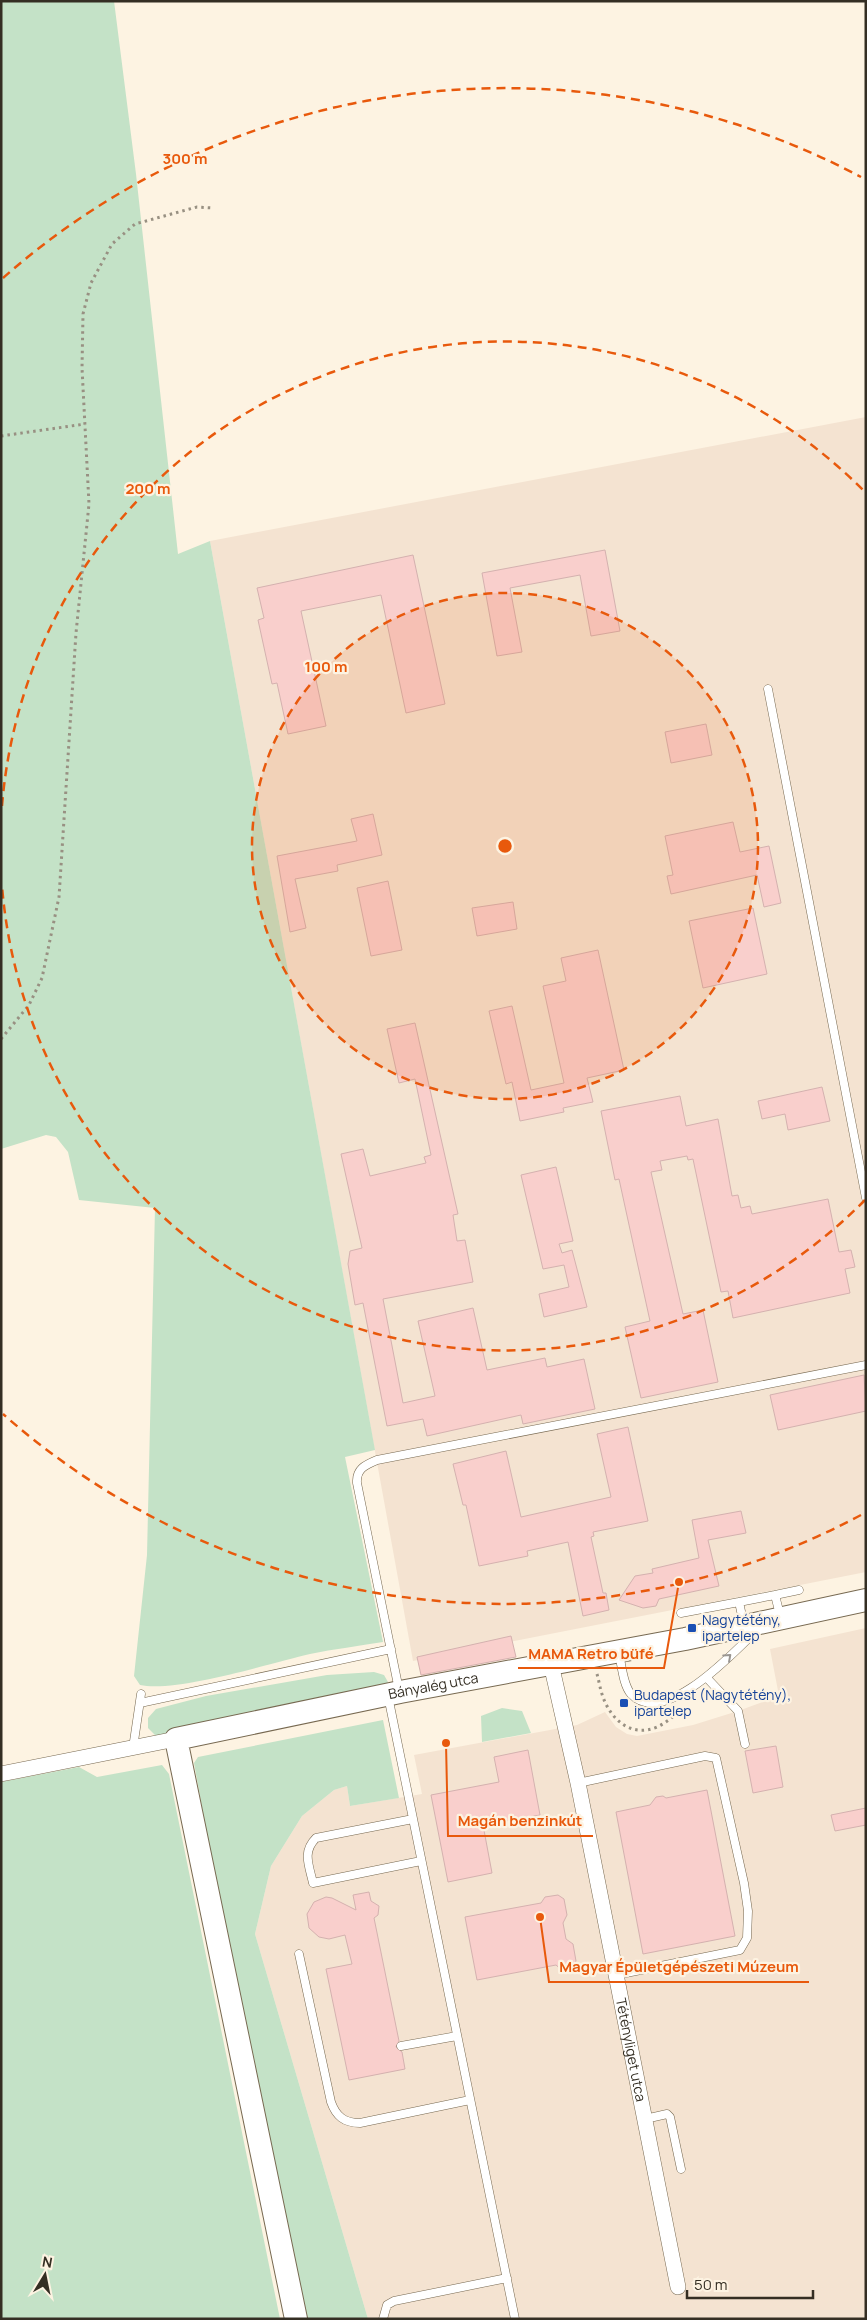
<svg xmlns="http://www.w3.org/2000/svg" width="867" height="2320" font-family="Manrope,sans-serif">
<rect width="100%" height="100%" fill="#fdf3e2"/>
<path fill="#f4e3d1" d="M866,417V1572L413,1661L210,541Z
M866,1628V2319H368L255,1934L271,1866L302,1816L334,1790L347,1786L350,1806L422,1794L414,1755L577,1725L605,1712L616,1727L627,1734L637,1736L693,1725L738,1711L779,1696L770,1649Z"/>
<path fill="#c4e2c7" d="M1,1H114L136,174L178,554L210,541L375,1450L345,1457L383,1642C359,1646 334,1649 310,1654C271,1663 176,1693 140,1685L134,1676L147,1555L155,1208L79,1200L68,1152L56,1137L46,1135L1,1149Z
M374,1672L384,1675L388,1682L382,1696L156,1736L148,1728V1718L156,1709L206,1696L327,1675Z
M502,1708L522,1711L531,1733L482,1742L481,1716Z
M383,1720L399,1798L350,1806L347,1786L334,1790L302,1816L271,1866L255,1934L368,2319H303L218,1896L194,1763L198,1757Z
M162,1765L169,1774L280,2319H1V1782L79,1767L97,1777Z"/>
<path fill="#f9cfcc" stroke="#d4b1af" d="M605,550L620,631L591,636L580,575L510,588L522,652L497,656L482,573Z
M413,555L445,704L406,713L381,595L301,611L326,726L288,734L277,683L272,684L258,620L264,618L257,588Z
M706,724L712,755L671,763L665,732Z
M373,814L382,855L337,865L338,871L295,879L306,928L290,932L277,856L357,841L351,819Z
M733,822L740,852L769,846L781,903L764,907L757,875L671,894L667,876L673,875L665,836Z
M388,881L402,950L371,956L357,888Z
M513,902L517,929L477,936L472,908Z
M753,908L767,974L703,988L689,921Z
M598,950L624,1070L587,1078L593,1102L563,1108L564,1112L520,1121L512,1082L506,1084L489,1011L512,1006L531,1090L564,1083L543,986L566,981L561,958Z
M415,1023L458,1214L453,1215L457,1241L465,1240L473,1282L383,1299L403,1403L435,1396L418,1321L473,1308L487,1370L545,1358L547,1367L584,1359L595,1409L523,1424L521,1415L427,1436L423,1419L387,1426L363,1303L355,1305L348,1264L350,1251L362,1248L341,1154L363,1149L370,1176L426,1163L424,1157L431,1155L415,1079L399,1083L387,1029Z
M822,1087L830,1121L788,1130L785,1114L762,1119L758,1101Z
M680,1096L686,1126L718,1119L732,1196L738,1195L741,1208L750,1206L752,1214L828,1199L839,1252L851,1250L855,1267L845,1269L850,1293L733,1318L728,1291L721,1292L693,1159L688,1160L687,1156L660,1161L662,1170L651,1172L683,1314L703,1310L718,1382L641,1398L625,1327L650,1321L619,1179L615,1180L601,1111Z
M556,1167L573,1241L559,1244L562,1253L572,1250L587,1307L544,1317L539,1294L569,1287L564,1265L543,1269L521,1175Z
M864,1375L866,1411L778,1430L770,1395Z
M628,1427L648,1521L593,1532L594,1536L591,1537L603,1593H606L609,1610L583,1616L568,1542L527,1551L528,1556L479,1566L466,1505H463L453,1464L506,1451L521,1517L611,1497L597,1434Z
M741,1511L746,1533L708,1540L719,1586L659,1599L656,1606L643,1608L619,1600L635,1576L653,1573L652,1569L699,1558L692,1520Z
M511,1636L516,1657L421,1675L417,1657Z
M776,1746L783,1787L753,1793L745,1751Z
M528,1750L540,1815L483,1825L492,1873L448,1882L431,1795L499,1782L494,1757Z
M707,1790L735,1936L643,1954L616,1812L650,1805L656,1797L663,1796L666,1798Z
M866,1808V1825L835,1831L831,1815Z
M369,1892L371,1901L379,1906L378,1915L374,1918L399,2041L396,2047L402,2052L405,2069L349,2080L326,1969L352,1964L345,1935L329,1939L319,1937L309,1928L307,1914L314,1902L326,1897L332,1898L356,1910L353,1895Z
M558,1895L564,1899L567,1915L563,1923L566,1939L573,1944L576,1961L573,1969L563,1971L556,1965L477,1980L465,1917L541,1903L545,1897Z"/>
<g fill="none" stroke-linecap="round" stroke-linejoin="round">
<defs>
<path id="lane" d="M768,689L866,1198
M775,1595L799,1590
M681,1613L739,1602
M744,1625L739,1602L775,1595L780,1615
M619,1654C622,1666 623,1685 631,1694C664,1729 735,1651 757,1630
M706,1677L738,1711L745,1744
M399,1690L357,1483C356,1469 365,1465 377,1460L866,1365
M388,1696L515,2319
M140,1703L391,1649
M133,1748L141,1694
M578,1783L705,1756L716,1758L744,1883L748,1911L747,1938L740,1950L616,1975
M413,1819L316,1838C302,1852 309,1865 313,1883L421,1861
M299,1954L331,2102C336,2116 344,2123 360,2123L470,2100
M401,2046L457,2036
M645,2119L667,2114L670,2117L681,2169
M383,2319L387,2305L394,2301L507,2278"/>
<g id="street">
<path id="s1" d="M551,1664L578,1783L678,2287"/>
<path d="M1,1774L176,1739"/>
</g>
<g id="secondary">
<path id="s2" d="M296,2319L176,1739L400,1692L685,1639L866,1600"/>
</g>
</defs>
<use href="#lane" stroke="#776951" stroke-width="9"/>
<use href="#street" stroke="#776951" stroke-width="16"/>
<use href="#secondary" stroke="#776951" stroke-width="24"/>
<path stroke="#989082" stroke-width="3" stroke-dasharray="2.5 4" stroke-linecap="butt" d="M1,436L85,424
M1,1039L29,1005L42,978L59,897L76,633L89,504L82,368L83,314L91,283L112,244L135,224L197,207L213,208
M597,1674C599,1681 600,1689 603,1697C611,1720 632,1738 657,1727C668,1722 677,1713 686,1706"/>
<use href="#lane" stroke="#fff" stroke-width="8"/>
<use href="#street" stroke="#fff" stroke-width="15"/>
<use href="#secondary" stroke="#fff" stroke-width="22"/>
</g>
<defs><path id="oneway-chevron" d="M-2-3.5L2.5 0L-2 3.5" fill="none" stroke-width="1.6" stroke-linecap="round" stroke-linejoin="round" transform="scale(1.25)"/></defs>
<use stroke="#9a9691" href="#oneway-chevron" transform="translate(728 1657) rotate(-42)"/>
<circle cx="505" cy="846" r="253" fill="#e8590c" fill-opacity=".12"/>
<g fill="none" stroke="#e8590c" stroke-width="2.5" stroke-dasharray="9 6">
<circle cx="505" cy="846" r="253"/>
<path d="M865 1200A505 505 0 0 1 2 886M2 806A505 505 0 0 1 865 492"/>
<path d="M861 1515A758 758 0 0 1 3 1414M3 278A758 758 0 0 1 861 177"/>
</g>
<g fill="#1a4fb4" stroke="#fdf3e2" stroke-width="2">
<rect x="687" y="1623" width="10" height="10" rx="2.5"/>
<rect x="619" y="1698" width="10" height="10" rx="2.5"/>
</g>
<g text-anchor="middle" stroke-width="4.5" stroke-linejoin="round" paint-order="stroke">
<g font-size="14" fill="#164399" stroke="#fdf3e2" text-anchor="start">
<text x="702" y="1625">Nagytétény,<tspan x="702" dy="16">ipartelep</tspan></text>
<text x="634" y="1700">Budapest (Nagytétény),<tspan x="634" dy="16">ipartelep</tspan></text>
</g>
<g font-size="14" fill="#342e23" stroke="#fdf3e2">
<text dy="5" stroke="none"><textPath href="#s2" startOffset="855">Bányalég utca</textPath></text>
<text dy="5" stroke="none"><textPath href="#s1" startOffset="394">Tétényliget utca</textPath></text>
</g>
</g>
<circle cx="505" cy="846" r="8" fill="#e8590c" stroke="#fdf3e2" stroke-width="2.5"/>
<g font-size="15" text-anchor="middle" font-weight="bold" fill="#e8590c" stroke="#fdf3e2" stroke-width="4.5" stroke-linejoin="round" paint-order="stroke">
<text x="185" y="164">300 m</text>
<text x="148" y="494">200 m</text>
<text x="326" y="672">100 m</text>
</g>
<path fill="none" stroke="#e8590c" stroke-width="2" d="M679 1582L664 1668H518M446 1743L448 1836H593M540 1917L549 1982H809"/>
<g fill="#e8590c" stroke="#fdf3e2" stroke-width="2">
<circle cx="679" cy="1582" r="5"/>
<circle cx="446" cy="1743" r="5"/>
<circle cx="540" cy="1917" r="5"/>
</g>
<g font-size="15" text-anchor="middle" font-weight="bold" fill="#e8590c" stroke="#fdf3e2" stroke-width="4.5" stroke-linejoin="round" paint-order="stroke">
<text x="591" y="1659">MAMA Retro büfé</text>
<text x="520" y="1826">Magán benzinkút</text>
<text x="679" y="1972">Magyar Épületgépészeti Múzeum</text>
</g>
<rect width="867" height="2320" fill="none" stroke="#342e23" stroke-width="5"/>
<g transform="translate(45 2275) rotate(10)" stroke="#fdf3e2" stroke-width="4" paint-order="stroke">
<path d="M0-4L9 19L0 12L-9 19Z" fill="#342e23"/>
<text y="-8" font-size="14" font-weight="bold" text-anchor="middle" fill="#342e23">N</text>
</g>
<path d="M687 2290v8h126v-8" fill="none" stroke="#342e23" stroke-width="2.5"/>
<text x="694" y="2290" font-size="15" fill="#342e23" stroke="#fdf3e2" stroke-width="4" paint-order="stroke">50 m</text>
</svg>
